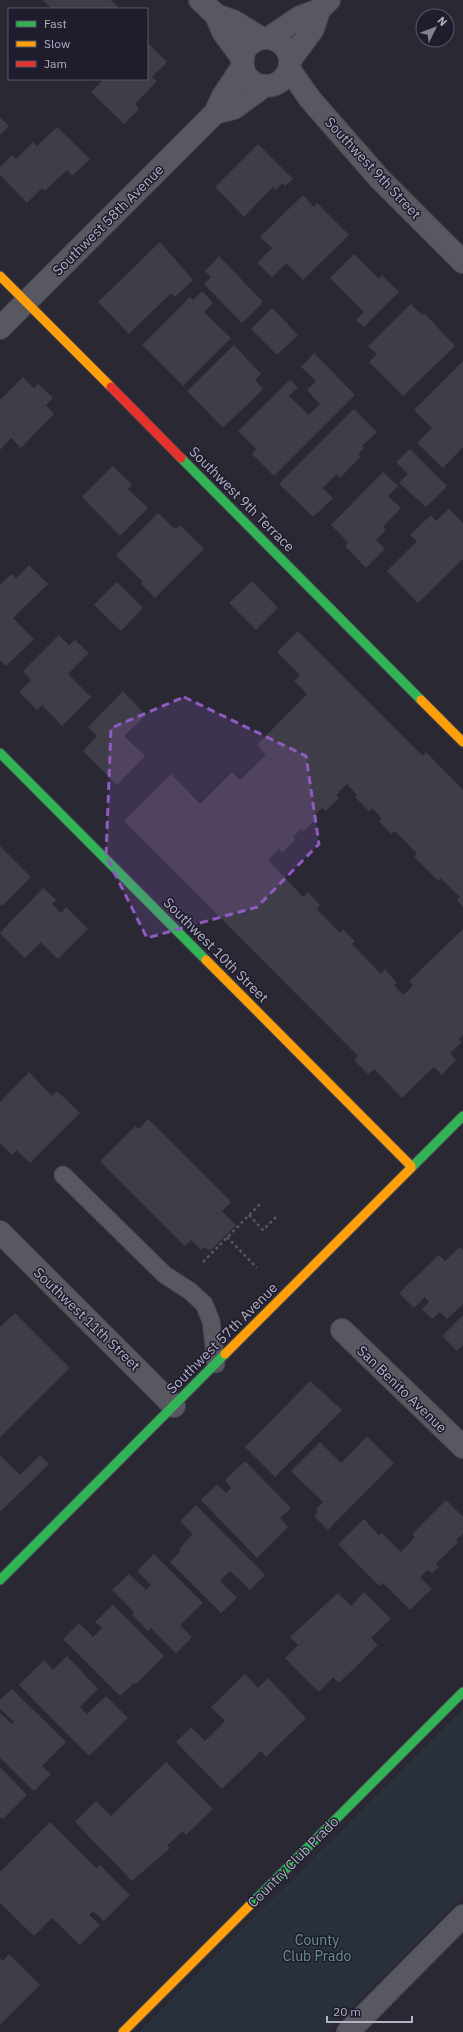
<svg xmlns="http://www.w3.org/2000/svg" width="463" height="2032" font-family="'IBM Plex Sans',sans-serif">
<rect width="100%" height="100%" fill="#292833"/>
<path fill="#29313d" d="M463,1709V1896L327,2032H139Z"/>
<path fill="#3f3e48" d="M43,0H111L120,9H50L51,8Z
M147,42L167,62L152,77L157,81L135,104L139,109L124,124L91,92L104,79H147Z
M0,117L9,126L0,135Z
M57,127L90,159L72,176L67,170L45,191L42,188L27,203L0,175V167L12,155L16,159L33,142L37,146Z
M258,144L293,179L285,186L282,183L276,190L273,187L244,217L215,187Z
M303,195L314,207L317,203L349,235L303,280L286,263L272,277L257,263L272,248L260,237Z
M160,242L193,280L175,297L171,293L129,334L98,302Z
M354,254L379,279L382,275L399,292L364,327L356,320L364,312L330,278Z
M219,256L263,302L242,323L204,284L211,277L205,271Z
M202,291L213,303L204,312L231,338L183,386L142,345L190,297L193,300Z
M411,304L422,315L424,313L455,346L403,396L369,362L377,354L368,346Z
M272,308L298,335L277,355L251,329Z
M234,345L261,374L255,380L263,389L223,428L187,391Z
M314,353L355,395L274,476L252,454L256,449L238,431L290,380L298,387L289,396L309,415L320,404L307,390L316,381L301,367Z
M463,361V447L443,468L417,443L432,428L414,410Z
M23,377L34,388L38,384L53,398L46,405L54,414L21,448L11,438L0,450V400Z
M354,409L377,432L362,446L364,448L358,454L361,456L340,478L337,474L323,488L333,498L313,517L279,484Z
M410,449L447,486L426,507L399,483L408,474L396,462Z
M113,466L132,485L128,489L148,508L120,536L82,497Z
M383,472L398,486L388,496L401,508L383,527L386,530L376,540L385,549L366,568L345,546L348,542L331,525Z
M449,509L463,523V559L418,603L387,571L417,541L410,535L431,515L436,521Z
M158,513L175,529L180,525L204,549L155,598L141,584L143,582L116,555Z
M29,565L48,584L13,618L34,639L6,666L0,660V585L11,574L16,578Z
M252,581L278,608L256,630L229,603Z
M117,582L143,608L121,631L94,605Z
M298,631L423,756L426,752L463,790V907L457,900L460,897L441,878L438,881L414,857L417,854L395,831L391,834L379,821L382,818L372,808L369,811L355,797L357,795L347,784L336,795L339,798L326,811L322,808L315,815L318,818L303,832L301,829L293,837L295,840L282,853L279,849L268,860L303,897L308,892L320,905L317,909L340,933L343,929L355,941L352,944L381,974L385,969L397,983L394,985L403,995L413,986L409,981L463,929V1035L459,1039L462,1042L450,1053L456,1060L442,1075L434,1067L402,1098L374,1069L368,1074L354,1060L358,1056L124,821L171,774L200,804L232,772L240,780L266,755L257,745L307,694L294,681L300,675L277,652Z
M59,635L69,645L75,640L89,653L68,674L91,697L62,726L42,705L37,710L19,692L31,680L23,671Z
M123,691L146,715L124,736L145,756L117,785L83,751L97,736L88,727Z
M0,846L31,877L2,906L0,904Z
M43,888L56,900L52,904L61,913L66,907L88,929L58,959L41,942L25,958L0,933Z
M29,1072L52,1096L57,1091L80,1113L30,1163L17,1150L12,1155L0,1143V1102Z
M148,1119L231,1202L222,1211L236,1225L210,1251L205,1247L201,1250L191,1240L185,1246L100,1161L135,1126L139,1129Z
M460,1247L463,1250V1304L447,1319L440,1312L432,1319L422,1309L429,1302L425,1297L414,1308L399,1293L439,1255L445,1261Z
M15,1313L70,1368L0,1437V1327Z
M463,1315V1345L457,1351L442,1336Z
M310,1381L342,1410L275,1477L245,1447Z
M367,1436L394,1463L328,1530L314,1516L318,1512L316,1509L323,1502L291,1471L320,1442L341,1463Z
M0,1455L20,1475L40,1455L49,1464L0,1512Z
M245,1461L291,1508L280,1518L288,1527L257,1558L201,1500L217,1484L226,1493L231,1488L225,1480Z
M446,1500L463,1517V1534L456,1540L458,1542L436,1564L439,1567L432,1573L428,1570L420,1577L432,1589L410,1610L383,1583L379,1586L338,1544L364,1519L379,1535L382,1533L401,1552L415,1537L412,1534Z
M196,1505L265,1575L250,1590L230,1571L220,1581L237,1598L221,1613L170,1562L181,1551L179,1549L193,1534L180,1521Z
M154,1554L203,1603L180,1625L192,1637L176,1653L151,1628L148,1631L132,1615L134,1612L112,1590L129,1574L146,1590L151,1585L137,1571Z
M364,1592L391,1619L371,1638L378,1645L339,1683L333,1677L319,1692L285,1658L298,1645L290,1637L338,1593L351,1606Z
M113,1605L164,1656L136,1684L134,1683L120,1696L63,1639L79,1623L93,1637L102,1628L95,1622Z
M67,1656L98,1689L80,1707L87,1714L106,1696L128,1718L89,1756L19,1685L44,1660L53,1670Z
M245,1674L258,1688L268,1678L306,1718L266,1757L261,1751L222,1789L176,1742L191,1727L205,1741L225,1721L211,1707Z
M12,1689L66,1742L42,1766L51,1774L34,1791L0,1758V1713L12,1724L14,1722L0,1709V1700Z
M166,1762L213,1809L186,1835L183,1831L167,1846L170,1848L132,1881L75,1822L96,1801L111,1816Z
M0,1767L27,1795L3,1819L0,1817Z
M50,1822L96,1868L100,1865L130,1895L104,1921L93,1911L89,1915L100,1925L80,1945L52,1918L34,1936L0,1903V1872Z
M9,1954L40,1985L0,2025V1958L3,1961Z"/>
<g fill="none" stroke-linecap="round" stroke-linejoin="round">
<defs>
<path id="lane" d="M63,1175L165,1275L190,1291L204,1304L211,1321L216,1364"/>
<path id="street" d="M200,0L216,15L223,32L243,59
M216,15L233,21L261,38
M269,38L300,17L319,10L329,0
M242 62a24 24 0 1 1 48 0a24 24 0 1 1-48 0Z
M290,60L313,29L319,10
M289,69L310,99L379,178L463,262
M215,113L234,108L264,86
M0,328L215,113L223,96L243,66
M0,1232L174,1406
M342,1330L463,1447
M348,2032L463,1916"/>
<path id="fast" d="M181,458L421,700
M0,753L206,960
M411,1168L463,1116
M0,1580L225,1354
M249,1906L463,1692"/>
<path id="slow" d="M0,276L111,387
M421,700L463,742
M206,960L411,1166
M225,1354L411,1168
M123,2032L249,1906"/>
<path id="jam" d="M111,387L181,458"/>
</defs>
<use href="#lane" stroke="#46454d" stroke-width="19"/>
<use href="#street" stroke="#46454d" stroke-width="24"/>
<use href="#fast" stroke="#43434d" stroke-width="11"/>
<use href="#slow" stroke="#43434d" stroke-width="11"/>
<use href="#jam" stroke="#43434d" stroke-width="11"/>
<path stroke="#57575f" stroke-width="2.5" stroke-dasharray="3 3" stroke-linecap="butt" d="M249,1215L263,1230L276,1217
M227,1237L257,1268
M203,1262L262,1202"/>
<use href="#lane" stroke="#585861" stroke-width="17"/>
<use href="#street" stroke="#585861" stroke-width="22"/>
<use href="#fast" stroke="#30b455" stroke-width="9"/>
<use href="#slow" stroke="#ff9f0a" stroke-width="9"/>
<use href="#jam" stroke="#e5322d" stroke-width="9"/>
</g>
<path fill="#8f5bc1" fill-opacity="0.2" stroke="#8f5bc1" stroke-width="3" stroke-dasharray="8 5" stroke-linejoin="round" d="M184,697L306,756L319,844L257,907L147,938L106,856L111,728Z"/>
<g text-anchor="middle" stroke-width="3" stroke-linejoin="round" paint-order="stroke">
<g font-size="14" fill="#b4b1c4" stroke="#1e1c2d">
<text transform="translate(373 168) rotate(47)" y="5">Southwest 9th Street</text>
<text transform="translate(108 220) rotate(-45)" y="5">Southwest 58th Avenue</text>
<text transform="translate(242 499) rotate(45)" y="5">Southwest 9th Terrace</text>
<text transform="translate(216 950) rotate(45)" y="5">Southwest 10th Street</text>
<text transform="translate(87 1319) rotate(44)" y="5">Southwest 11th Street</text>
<text transform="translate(222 1338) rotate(-45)" y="5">Southwest 57th Avenue</text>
<text transform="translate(402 1389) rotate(44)" y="5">San Benito Avenue</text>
<text transform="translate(293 1862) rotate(-45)" y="5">Country Club Prado</text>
</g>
<g font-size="14" fill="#6a9389" stroke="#1e1c2d">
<text x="317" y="1945">County<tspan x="317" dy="16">Club Prado</tspan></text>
</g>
</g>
<rect x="8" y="8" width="140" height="72" fill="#1e1c2d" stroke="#5a5869"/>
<rect x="16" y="21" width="20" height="6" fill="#30b455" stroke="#5a5869"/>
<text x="44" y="28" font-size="12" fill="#b4b1c4">Fast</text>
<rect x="16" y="41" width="20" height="6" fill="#ff9f0a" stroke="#5a5869"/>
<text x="44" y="48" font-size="12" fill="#b4b1c4">Slow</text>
<rect x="16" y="61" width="20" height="6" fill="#e5322d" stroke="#5a5869"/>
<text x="44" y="68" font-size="12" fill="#b4b1c4">Jam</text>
<g transform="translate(435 28) rotate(47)"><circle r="19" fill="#1e1c2d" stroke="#5a5869"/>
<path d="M0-3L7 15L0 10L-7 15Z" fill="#838191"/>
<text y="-6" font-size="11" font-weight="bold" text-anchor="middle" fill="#b4b1c4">N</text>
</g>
<path d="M327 2016v6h85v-6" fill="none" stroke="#b4b1c4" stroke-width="2"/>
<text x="333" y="2016" font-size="12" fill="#b4b1c4" stroke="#1e1c2d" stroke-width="3" paint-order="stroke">20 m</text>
</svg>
